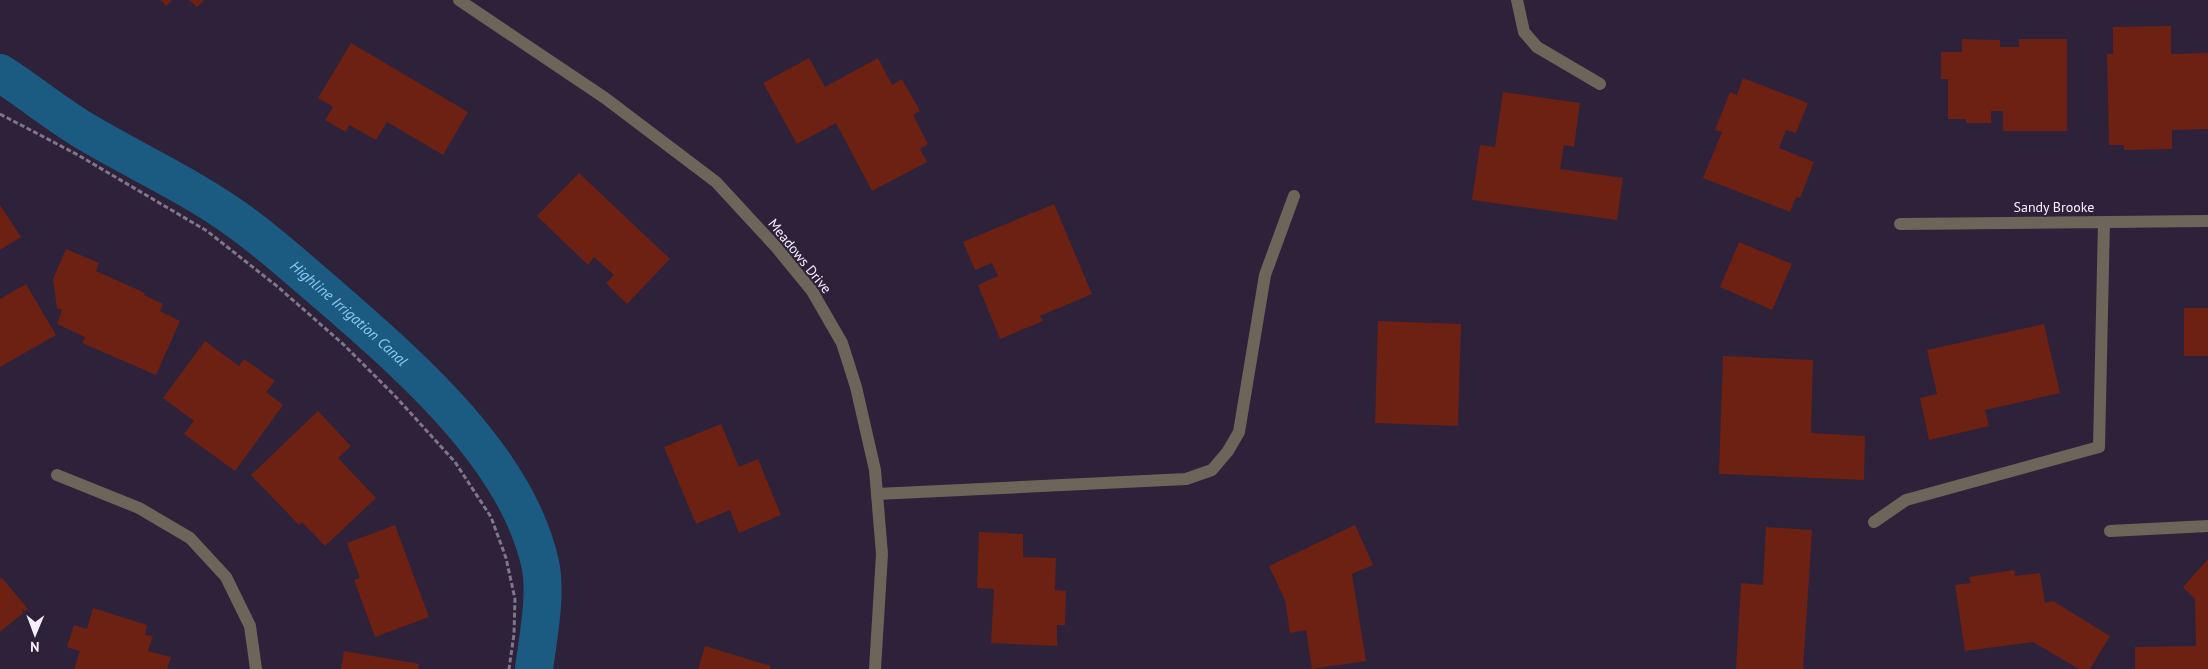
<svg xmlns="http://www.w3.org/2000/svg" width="2208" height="669" font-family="'PT Sans',sans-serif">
<rect width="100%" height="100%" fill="#2d223a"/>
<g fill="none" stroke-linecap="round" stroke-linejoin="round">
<path stroke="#1c5b81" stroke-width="38" id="s1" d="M0,73C30,92 57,115 88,133C137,162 190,186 236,219C270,243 300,271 332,298C410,366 516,457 540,563C547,594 538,637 534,669"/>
</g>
<path fill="#6c2113" d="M161,0H172L166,6Z
M189,0H204L197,7Z
M2171,26V54L2208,53V129L2172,130V149L2124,150V145H2109L2107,54H2113V27Z
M1962,39L2000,40V47H2019V39H2067V131H2003V111H1991V123H1966V119H1948V79H1941V52H1962Z
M351,43L468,112L443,155L387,122L376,140L349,125L346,132L325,120L333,107L318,98Z
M809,58L825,87L878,58L892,85L902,79L920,111L913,115L928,144L920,149L927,162L872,191L836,123L797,144L763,83Z
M1743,78L1808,103L1796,133L1786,130L1779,148L1814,162L1800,198L1796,197L1790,212L1703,178L1722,132L1715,130L1730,92L1737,95Z
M1503,92L1580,103L1574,147L1564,145L1560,169L1623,178L1617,220L1472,200L1480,145L1495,147Z
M579,173L670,259L627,304L606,283L614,275L594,257L588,265L537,216Z
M1054,204L1092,294L1040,316L1043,321L1000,339L978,285L998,276L992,263L975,270L963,242Z
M0,205L21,237L0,250Z
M1739,242L1792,264L1772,310L1720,287Z
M66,249L99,263L96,271L145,293L144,295L163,304L160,311L180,321L156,375L82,343L85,337L57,324L62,310L57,308L53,279Z
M26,284L56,335L0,367V299Z
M2184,308H2208V356H2184Z
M1378,321L1461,324L1458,426L1375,423Z
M2044,324L2060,393L1985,410L1989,426L1929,440L1920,398L1937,394L1927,350Z
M205,341L239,366L244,359L275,381L266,392L283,405L235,471L184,434L194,421L163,398Z
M1723,356L1813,360L1811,433L1865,436L1864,480L1719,474Z
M318,411L351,446L338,458L376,498L325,546L302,522L299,525L251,475Z
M721,424L739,467L758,459L781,515L739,533L730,510L696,524L664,447Z
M395,525L429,617L375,637L354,580L360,578L347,543Z
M1355,525L1373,565L1352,574L1366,661L1312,669L1306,630L1290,633L1285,600L1269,566Z
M1766,527L1812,530L1803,669H1736L1741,583L1763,585Z
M979,532L1023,534V557L1056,558L1055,590L1066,591L1065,625H1057V646L991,643L994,589L977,588Z
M2208,559V669H2135V647L2196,646L2195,599L2183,587Z
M2014,570L2015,576L2040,573L2045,603L2053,601L2110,636L2090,669H2079L2033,642L1965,651L1955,585L1971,583L1969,577Z
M2,578L28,609L0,632V579Z
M93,608L147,625L145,635L153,636L148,651L171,657L167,669H74L80,651L67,647L74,625L87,629Z
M705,646L771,666L770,669H698Z
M344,651L419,664L418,669H341Z"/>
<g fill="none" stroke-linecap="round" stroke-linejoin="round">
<path stroke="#7f768a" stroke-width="3" stroke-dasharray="5 2.5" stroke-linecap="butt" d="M0,114L78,155L207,231L278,287L343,344L396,397L455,462L491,517L506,558L515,599L514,634L509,669"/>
<path stroke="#6c6559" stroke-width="12" d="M459,0L605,98L716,182L776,247L812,291L842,343L856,387L875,470L882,554L875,669
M1517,0L1524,32L1537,47L1600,84
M1900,224L2208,221
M57,475L139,508L190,538L226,577L250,626L256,669
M877,494L1186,479L1212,470L1228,451L1239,432L1265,275L1294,196
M1874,522L1906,500L2099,447L2104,222
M2110,531L2208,526"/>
</g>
<g text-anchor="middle" stroke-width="4" stroke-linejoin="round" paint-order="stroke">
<g font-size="14" fill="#f6f0fd" stroke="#2d223a">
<text x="2054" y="212">Sandy Brooke</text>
<text transform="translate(800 256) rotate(51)" y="5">Meadows Drive</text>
</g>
<g font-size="15" font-style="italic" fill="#8fc9f3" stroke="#2d223a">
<text dy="5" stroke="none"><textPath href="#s1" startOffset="425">Highline Irrigation Canal</textPath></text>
</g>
</g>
<g transform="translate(35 634) rotate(181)" stroke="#2d223a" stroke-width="4" paint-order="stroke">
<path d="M0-4L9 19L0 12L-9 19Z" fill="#f6f0fd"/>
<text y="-8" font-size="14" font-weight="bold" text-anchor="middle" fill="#f6f0fd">N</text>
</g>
</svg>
